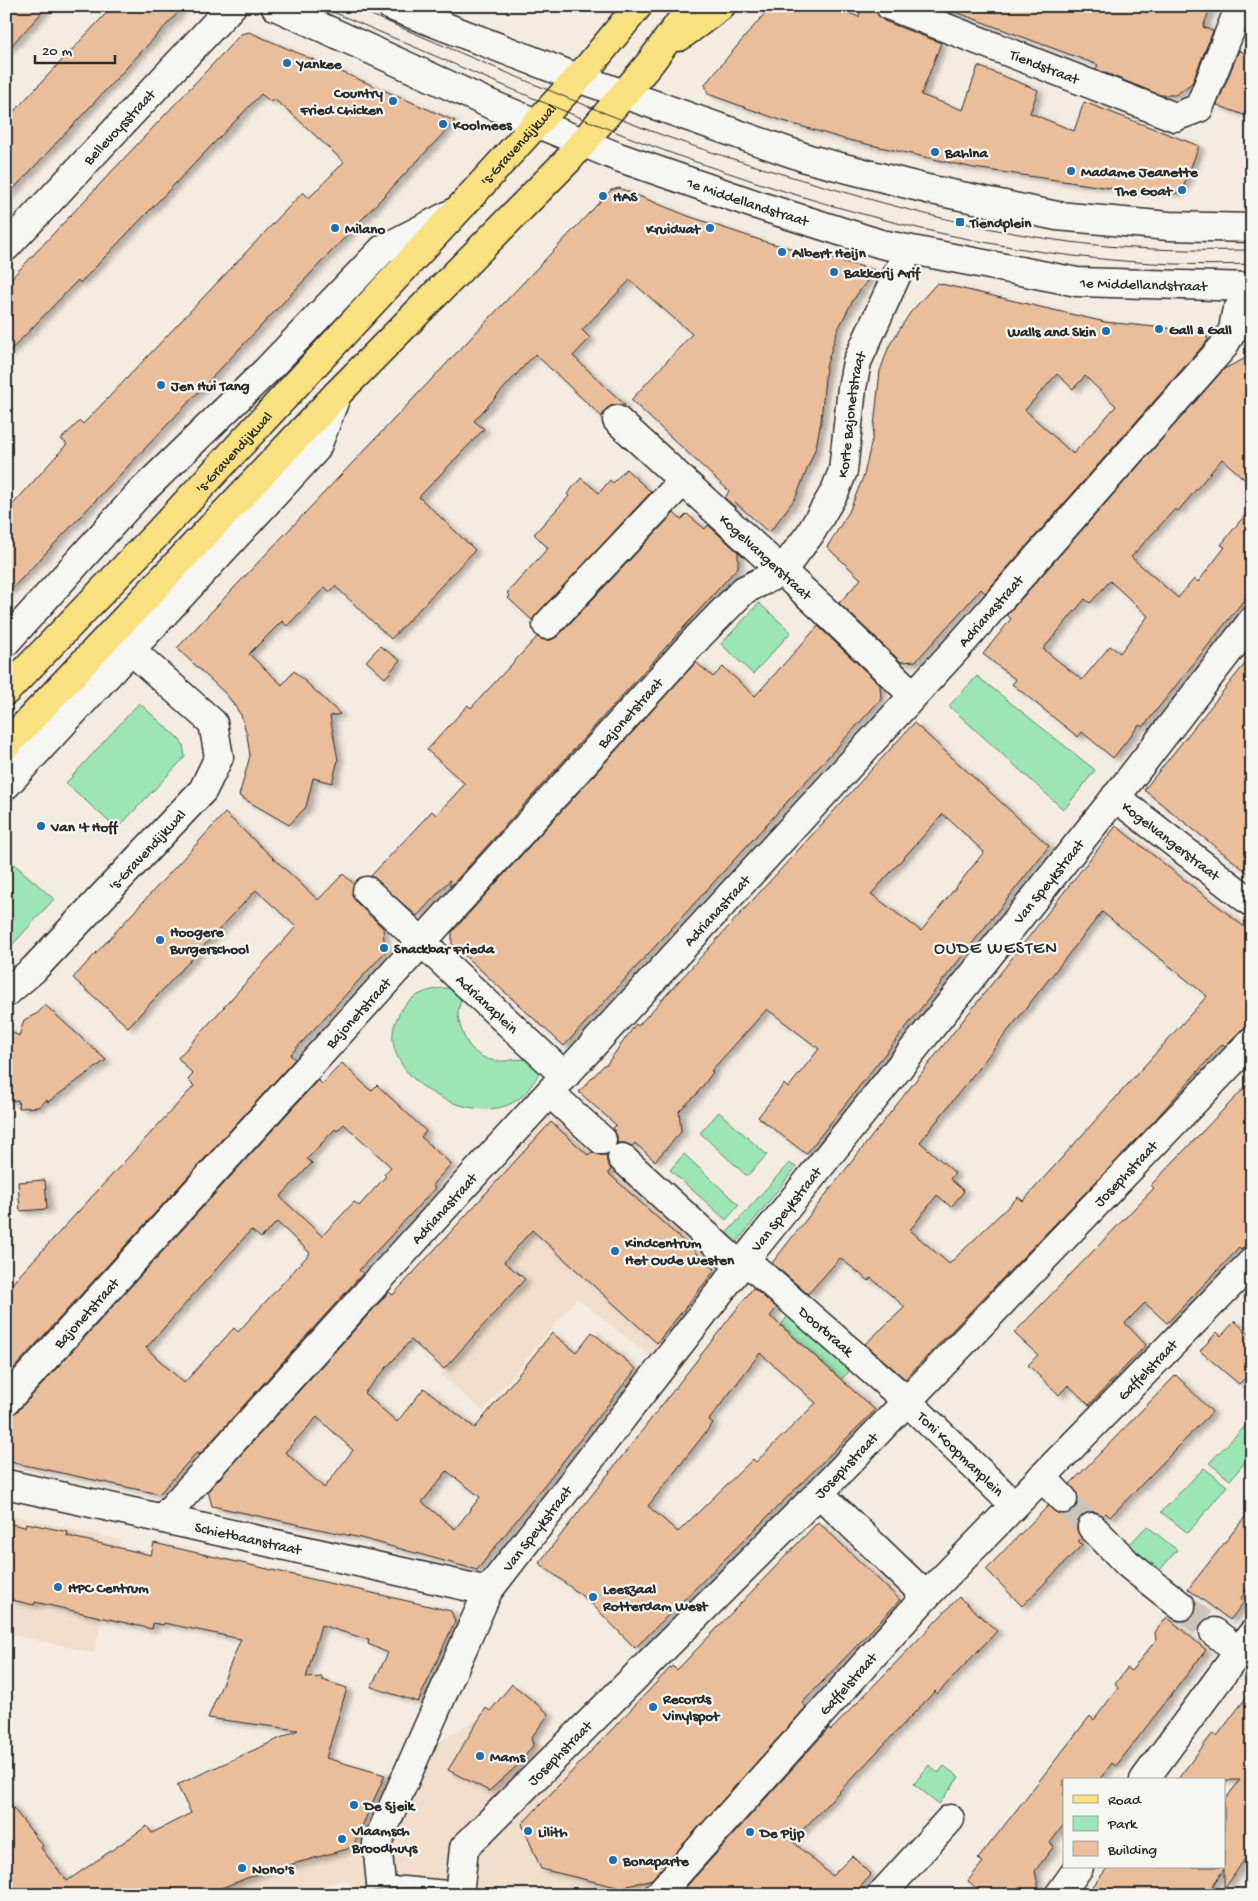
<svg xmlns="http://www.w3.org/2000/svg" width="1258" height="1901" font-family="'Gochi Hand',sans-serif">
<defs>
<filter id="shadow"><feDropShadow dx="5.5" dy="3" stdDeviation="2.5" flood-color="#0004"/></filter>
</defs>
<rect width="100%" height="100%" fill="#f4ebe1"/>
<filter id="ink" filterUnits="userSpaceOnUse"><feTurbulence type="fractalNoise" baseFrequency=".02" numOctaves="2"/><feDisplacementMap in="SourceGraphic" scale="10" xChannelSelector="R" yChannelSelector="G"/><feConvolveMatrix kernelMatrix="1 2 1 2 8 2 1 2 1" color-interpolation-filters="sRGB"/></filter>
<g filter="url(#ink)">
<path fill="#f1decc" d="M555,1110L722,1261L649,1356L577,1298L483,1411L441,1375L529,1279L509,1261L527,1241L479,1195Z
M6,1514L120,1540L94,1653L6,1633Z
M490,1711L531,1738L573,1771L671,1841L722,1845L736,1857L803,1869L813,1859L852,1895H367L344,1879L294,1895H118L103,1865L87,1867L99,1858L137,1845L325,1758L385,1775Z"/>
<path fill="#9ce5b4" stroke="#648870" d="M759,603L791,632L753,674L721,644Z
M977,676L1095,770L1064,810L949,706Z
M139,703L178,738L183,744L185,757L117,829L66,783Z
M6,857L54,899L6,952Z
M444,988L455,989L461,996C461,1002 458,1008 458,1015C462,1041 475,1063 505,1061C518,1059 527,1057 538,1065L539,1074C533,1082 528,1092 520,1098C476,1134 368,1074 398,1016C407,997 424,990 444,988Z
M719,1112L767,1155L747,1176L700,1133Z
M684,1154L739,1205L726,1220L670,1170Z
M789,1163L796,1167L733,1247L723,1237Z
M790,1313L852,1368L841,1380L781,1325Z
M1252,1419V1454L1230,1480L1209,1463Z
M1204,1468L1227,1486L1188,1533L1161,1512Z
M1147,1526L1177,1550L1159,1571L1127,1547Z
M929,1765L938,1773L944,1766L959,1777L939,1804L914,1784Z"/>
<path fill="#ebbe9b" stroke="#2b2b2b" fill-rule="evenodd" filter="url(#shadow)" d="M6,6H48L6,51Z
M113,6H184L6,197V120Z
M771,6H831L859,17L861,6H875L878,15L884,21L941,43L921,95L963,110L978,66L1038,90L1030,113L1074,131L1084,102L1199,146L1183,188L1177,193L1124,190L974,168L844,139L780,120L708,94L705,84Z
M934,6H1211L1203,27L1213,31L1192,83L1175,95H1160L1096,69L1098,65L953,11L952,13Z
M249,32L455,121L6,595V512L67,444L61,439L80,421L83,424L111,395L303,192L309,198L344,162L291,113L274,99L271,102L261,94L80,283L78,280L6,355V284L241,34Z
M1239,50L1252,58V118L1217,105Z
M619,188L688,216L766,242L875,270L853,300L837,331L826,367L821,421L816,447L796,497L769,533L735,502L736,508L725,498L729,491L631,400L692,334L630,280L582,330L590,338L573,356L625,405H612L605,410L602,417L535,354L474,421L484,429L419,497L475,550L391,639L335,586L330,592L325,587L287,626L282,621L249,654L282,685L294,671L340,714L330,716L338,760L332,783L313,778L306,807L289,825L239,796L250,756L247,735L241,715L227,695L177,648L611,190Z
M937,283L1105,322L1205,332L1208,340L985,593L981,589L916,661L901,662L839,603L861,579L827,547L849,512L864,475L873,435L880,371L889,346L910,313ZM1057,374L1073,389L1085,376L1116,406L1073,454L1025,410Z
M1252,355V486L1222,459L1178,511L1175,509L1131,557L1178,598L1194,579L1198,582L1225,547L1221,545L1252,506V590L1143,727L1139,725L1113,758L1082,732L1078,737L1012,684L1016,680L983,654L1011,619L1007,615L1224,369ZM1110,581L1148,616L1120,653L1110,646L1082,680L1043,649L1085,599L1090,603Z
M626,469L651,492L532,620L508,598L510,596L507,593L548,548L534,534L569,496L567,494L581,478L599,493L610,480L613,483Z
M674,513L681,520L687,514L705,529L708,525L738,552V567L450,887V880L417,916L371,876L432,811L436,815L465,784L427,750L468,705L471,708L537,637L544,640H551L558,636Z
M818,626L880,685L881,699L564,1046L452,944V932L696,662L713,677L723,667L755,696Z
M380,646L400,660L385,678L366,661Z
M1252,655V876L1144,790Z
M914,723L1049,846L806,1154L758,1117L784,1084L788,1088L819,1049L767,1009L711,1071L713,1072L696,1095L679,1111L681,1132L655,1161L635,1143L632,1146L625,1143H617V1136L613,1128L616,1125L579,1092L605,1064L606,1065L636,1024L638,1026ZM943,814L984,852L921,931L871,894Z
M225,813L318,900L343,874L354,884L352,895L356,902L383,928L385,952L290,1055L295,1059L6,1377V1290L194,1086L188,1080L193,1074L178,1058L296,927L256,890L128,1027L73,978Z
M1116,826L1252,933V1026L1241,1030L1225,1046L1222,1044L1146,1130L905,1379L865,1344L905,1307L871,1278L869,1281L840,1258L808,1294L772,1263ZM1102,912L1207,996L1023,1201L1018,1197L949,1264L910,1230L937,1195L951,1207L964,1191L950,1179L955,1173L920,1142Z
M45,1005L106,1060L48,1102L47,1100L38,1107L19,1108L18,1100L6,1101V1029L19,1036L24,1020L38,1013Z
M342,1063L371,1091L377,1085L426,1131L421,1137L451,1164L432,1185L435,1188L359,1270L363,1273L199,1455L198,1451L159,1494L6,1461V1416L18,1411L318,1080L322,1084ZM344,1124L391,1167L384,1174L386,1176L359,1206L354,1202L322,1236L280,1197L312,1163L307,1159L335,1129L337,1131ZM277,1222L310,1253L238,1332L234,1328L184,1383L146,1348L251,1230L261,1238Z
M1252,1080V1239L1241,1250L1239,1248L1167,1323L1145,1303L1125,1323L1146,1345L1089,1405L1068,1385L1059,1395L1028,1365L1038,1355L1014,1333L1154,1188L1151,1185Z
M551,1122L588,1155L592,1152L599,1155H607V1162L611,1169L608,1173L715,1270L657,1343L532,1230L504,1262L525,1279L444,1369L411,1340L364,1393L397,1422L424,1388L475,1428L552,1333L576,1352L592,1332L636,1369L477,1570L361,1538L212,1506L208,1491L389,1292L393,1295ZM317,1417L353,1450L324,1488L285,1452ZM447,1471L480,1497L455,1529L422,1502Z
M45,1180L47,1209L20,1211L18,1182Z
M753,1288L777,1308L770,1316L875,1410L635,1648L590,1602L539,1563ZM760,1353L816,1403L756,1462L753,1459L678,1532L648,1506L713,1423L709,1420Z
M1235,1321L1252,1337V1371L1239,1384L1200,1351L1217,1332L1221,1336Z
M1176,1375L1212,1412L1110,1517L1106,1513L1103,1516L1096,1512H1088L1081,1516L1077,1523V1530L1081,1538L1078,1541L1082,1545L1022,1606L986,1569L1048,1506L1059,1514H1067L1074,1510L1078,1503V1496L1070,1484Z
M1252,1508V1583L1240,1599L1244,1602L1230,1620L1188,1589Z
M818,1522L900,1600L802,1703L806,1707L652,1879L621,1888L541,1869L522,1824L672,1666L677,1670Z
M6,1523L25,1527L26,1523L68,1532L67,1536L151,1555L154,1543L451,1611L455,1621L418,1702L371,1687L388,1653L368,1644L369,1640L321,1625L306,1678L322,1677V1680L347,1688L326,1758L385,1775L354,1844L347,1849L260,1873L203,1895H6V1799L43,1846L41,1848L67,1881L147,1826L152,1833L191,1813L177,1785L298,1730L208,1718L241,1639L164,1623L163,1625L153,1623L152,1629L35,1602L34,1605L12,1600V1597L6,1596Z
M959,1597L997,1631L937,1694L935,1691L792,1841L832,1876L852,1856L871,1875L853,1895H679L829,1728L831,1730Z
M1167,1617L1206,1650L1116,1766L1112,1763L1099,1780H1064V1824L1050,1843L1054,1846L1035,1871L1040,1895H985L968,1881L983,1862L978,1859L1090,1716L1094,1720L1118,1688L1115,1684L1127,1668L1131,1671L1156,1640L1155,1632Z
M512,1684L549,1714L531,1738L533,1745L521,1762L489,1791L448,1770L486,1708L490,1711Z
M1252,1690V1848L1224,1890V1869L1206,1895H1086L1108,1867H1224V1801L1240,1780H1177L1213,1733L1217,1736Z"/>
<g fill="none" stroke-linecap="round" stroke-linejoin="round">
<path stroke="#ccc5bd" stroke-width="28" stroke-dasharray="28 14" stroke-linecap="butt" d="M1063,1499L1092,1527
M1181,1606L1214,1632"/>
<defs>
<g id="minor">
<path id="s1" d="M275,6L490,104L618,157L757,205L881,244L1077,282L1252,287"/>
<path d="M391,6L578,78L809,159L927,189L1057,216L1169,226L1252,228"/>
<path id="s2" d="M890,6L1175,117L1199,108L1240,6"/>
<path id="s3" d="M6,247L232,6"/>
<path id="s4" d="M617,420L822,608L913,695"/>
<path d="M547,625L683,481"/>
<path d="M6,642L139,494L266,371L383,249L453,213"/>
<path d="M6,785L316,449L337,394"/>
<path id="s5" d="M1115,797L1252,903"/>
<path id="s6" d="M367,891L565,1076"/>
<path id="s7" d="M6,993L33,970L203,790L219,757L213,723L132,651"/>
<path d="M550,1093L602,1140"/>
<path d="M622,1158L740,1266"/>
<path id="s8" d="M745,1260L907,1401L1014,1505"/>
<path id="s9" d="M6,1401L699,636L744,590L781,572L810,534L835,491L843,471L852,388L857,362L908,250"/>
<path d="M1042,1477L1063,1499"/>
<path id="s10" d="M6,1484L488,1591"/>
<path d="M819,1493L926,1596"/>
<path id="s11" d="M163,1518L481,1167L959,646L1223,347L1233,330L1236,313L1252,288"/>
<path d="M1092,1527L1128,1564L1181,1606"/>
<path d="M1214,1632L1239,1651"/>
<path d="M1144,1780L1252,1634"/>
<path id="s12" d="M382,1894L377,1843L488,1591L740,1266L1126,784L1252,621"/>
<path d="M379,1895L403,1891L447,1895"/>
<path id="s13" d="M459,1895L464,1848L819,1493L1252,1041"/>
<path id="s14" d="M658,1895L926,1596L1252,1262"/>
<path d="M881,1895L950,1819"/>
<path d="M1059,1895L1079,1867"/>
</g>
<g id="major">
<path d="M679,37L721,6"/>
<path id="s15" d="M6,691L159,532L457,211L589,66L638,6"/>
<path d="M6,745L337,394L568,160L650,63L692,6"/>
</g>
</defs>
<use href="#minor" stroke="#2b2b2b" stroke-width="31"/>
<use href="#major" stroke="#2b2b2b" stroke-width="31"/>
<use href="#minor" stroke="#f6f6f2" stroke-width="28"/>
<use href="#major" stroke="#f9e181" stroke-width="28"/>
<path stroke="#2b2b2b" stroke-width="1" d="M319,6C435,55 550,108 668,152C697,163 727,172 756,182C917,235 1082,270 1252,264
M350,6C448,47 544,90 643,128C712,154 784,175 855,195C931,217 1008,235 1086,244C1141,250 1197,251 1252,250
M356,1895C396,1885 434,1885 475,1895"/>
</g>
</g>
<g fill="#1f6fb2" stroke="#f6f6f2" stroke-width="2">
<circle cx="287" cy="63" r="5"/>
<circle cx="393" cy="101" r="5"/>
<circle cx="443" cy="124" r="5"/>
<circle cx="935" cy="152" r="5"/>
<circle cx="1071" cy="171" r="5"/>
<circle cx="1182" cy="190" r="5"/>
<circle cx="603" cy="196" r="5"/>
<rect x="955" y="217" width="10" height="10" rx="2.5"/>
<circle cx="335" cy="228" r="5"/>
<circle cx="710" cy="228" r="5"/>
<circle cx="782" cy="252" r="5"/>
<circle cx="834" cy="272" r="5"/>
<circle cx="1159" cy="329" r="5"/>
<circle cx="1106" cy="331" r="5"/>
<circle cx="161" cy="385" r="5"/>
<circle cx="41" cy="826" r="5"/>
<circle cx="160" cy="940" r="5"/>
<circle cx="384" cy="948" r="5"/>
<circle cx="615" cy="1251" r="5"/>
<circle cx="58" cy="1587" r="5"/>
<circle cx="593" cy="1597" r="5"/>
<circle cx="653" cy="1707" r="5"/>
<circle cx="480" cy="1756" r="5"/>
<circle cx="354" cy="1805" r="5"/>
<circle cx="528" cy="1831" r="5"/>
<circle cx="750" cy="1832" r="5"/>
<circle cx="342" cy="1839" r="5"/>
<circle cx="613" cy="1860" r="5"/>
<circle cx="242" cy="1868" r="5"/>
</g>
<g text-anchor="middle" stroke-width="4.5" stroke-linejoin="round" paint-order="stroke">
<g font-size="15" font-weight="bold" fill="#2b2b2b" stroke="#f6f6f2" text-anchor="start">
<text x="297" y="68">Yankee</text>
<text x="383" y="97" text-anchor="end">Country<tspan x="383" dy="17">Fried Chicken</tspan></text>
<text x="453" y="129">Koolmees</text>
<text x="945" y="157">Bahlna</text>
<text x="1081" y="176">Madame Jeanette</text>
<text x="1172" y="195" text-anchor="end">The Goat</text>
<text x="613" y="201">HAS</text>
<text x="970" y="227">Tiendplein</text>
<text x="345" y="233">Milano</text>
<text x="700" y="233" text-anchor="end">Kruidvat</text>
<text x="792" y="257">Albert Heijn</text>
<text x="844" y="277">Bakkerij Arif</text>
<text x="1169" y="334">Gall &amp; Gall</text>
<text x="1096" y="336" text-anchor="end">Walls and Skin</text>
<text x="171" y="390">Jen Hui Tang</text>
<text x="51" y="831">Van 't Hoff</text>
<text x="170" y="936">Hoogere<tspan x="170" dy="17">Burgerschool</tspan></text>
<text x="394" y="953">Snackbar Frieda</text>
<text x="625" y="1247">Kindcentrum<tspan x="625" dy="17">Het Oude Westen</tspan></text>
<text x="68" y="1592">HPC Centrum</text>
<text x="603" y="1593">Leeszaal<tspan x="603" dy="17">Rotterdam West</tspan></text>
<text x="663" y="1703">Records<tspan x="663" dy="17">Vinylspot</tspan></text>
<text x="490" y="1761">Mams</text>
<text x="364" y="1810">De Sjeik</text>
<text x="352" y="1835">Vlaamsch<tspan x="352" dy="17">Broodhuys</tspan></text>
<text x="538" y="1836">Lilith</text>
<text x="760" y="1837">De Pijp</text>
<text x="623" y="1865">Bonaparte</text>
<text x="252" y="1873">Nono's</text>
</g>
<g font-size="15" fill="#2b2b2b" stroke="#f6f6f2">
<text dy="5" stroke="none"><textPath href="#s2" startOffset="166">Tiendstraat</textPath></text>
<text dy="5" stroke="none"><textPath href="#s3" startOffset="165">Bellevoysstraat</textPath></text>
<text dy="5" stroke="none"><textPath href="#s15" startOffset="749">'s-Gravendijkwal</textPath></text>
<text dy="5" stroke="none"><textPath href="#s1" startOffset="512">1e Middellandstraat</textPath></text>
<text dy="5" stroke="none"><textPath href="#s1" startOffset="918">1e Middellandstraat</textPath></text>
<text dy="5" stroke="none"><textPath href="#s9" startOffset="1314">Korte Bajonetstraat</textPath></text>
<text dy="5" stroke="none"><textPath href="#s15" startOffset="330">'s-Gravendijkwal</textPath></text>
<text dy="5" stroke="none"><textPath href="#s4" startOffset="202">Kogelvangerstraat</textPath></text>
<text dy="5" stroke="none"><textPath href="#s11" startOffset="1228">Adrianastraat</textPath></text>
<text dy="5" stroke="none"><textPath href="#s9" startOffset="929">Bajonetstraat</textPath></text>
<text dy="5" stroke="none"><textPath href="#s5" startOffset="71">Kogelvangerstraat</textPath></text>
<text dy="5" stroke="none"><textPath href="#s7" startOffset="201">'s-Gravendijkwal</textPath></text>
<text dy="5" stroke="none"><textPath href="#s12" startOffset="1231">Van Speykstraat</textPath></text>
<text dy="5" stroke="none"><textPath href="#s11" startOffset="822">Adrianastraat</textPath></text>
<text dy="5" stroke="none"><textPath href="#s6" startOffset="165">Adrianaplein</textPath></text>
<text dy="5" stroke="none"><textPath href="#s9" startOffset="524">Bajonetstraat</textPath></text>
<text dy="5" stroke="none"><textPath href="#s13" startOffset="992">Josephstraat</textPath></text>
<text dy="5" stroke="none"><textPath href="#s11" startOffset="418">Adrianastraat</textPath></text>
<text dy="5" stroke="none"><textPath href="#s12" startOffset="811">Van Speykstraat</textPath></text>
<text dy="5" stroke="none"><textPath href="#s9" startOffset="119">Bajonetstraat</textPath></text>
<text dy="5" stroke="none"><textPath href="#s8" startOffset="108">Doorbraak</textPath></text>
<text dy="5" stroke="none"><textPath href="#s14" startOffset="718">Gaffelstraat</textPath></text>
<text dy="5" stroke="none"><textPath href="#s8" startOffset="290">Toni Koopmanplein</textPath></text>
<text dy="5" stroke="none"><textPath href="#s13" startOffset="588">Josephstraat</textPath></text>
<text dy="5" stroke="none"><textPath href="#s12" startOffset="406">Van Speykstraat</textPath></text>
<text dy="5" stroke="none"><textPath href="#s10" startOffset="248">Schietbaanstraat</textPath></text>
<text dy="5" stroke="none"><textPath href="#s14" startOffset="284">Gaffelstraat</textPath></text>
<text dy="5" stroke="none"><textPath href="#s13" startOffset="182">Josephstraat</textPath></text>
</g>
<g font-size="18" letter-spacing="1" fill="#2b2b2b" stroke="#f6f6f2">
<text x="996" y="953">OUDE WESTEN</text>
</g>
</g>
<rect width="1258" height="1901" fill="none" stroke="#f6f6f2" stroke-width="25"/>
<rect x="12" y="12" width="1233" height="1876" fill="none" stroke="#2b2b2b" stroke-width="2" filter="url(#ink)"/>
<rect x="1063" y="1778" width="162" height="90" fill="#f6f6f2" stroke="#a5a5a2"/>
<rect x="1073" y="1795" width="25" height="8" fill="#f9e181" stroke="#a5a5a2"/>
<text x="1108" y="1804" font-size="15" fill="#2b2b2b">Road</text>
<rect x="1073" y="1816" width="25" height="15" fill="#9ce5b4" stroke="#a5a5a2"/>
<text x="1108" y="1828" font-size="15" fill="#2b2b2b">Park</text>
<rect x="1073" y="1841" width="25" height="15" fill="#ebbe9b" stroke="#a5a5a2"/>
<text x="1108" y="1854" font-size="15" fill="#2b2b2b">Building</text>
<path d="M35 55v8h80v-8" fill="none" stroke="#2b2b2b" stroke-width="2.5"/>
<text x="42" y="55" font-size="15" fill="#2b2b2b" stroke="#f6f6f2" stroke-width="4" paint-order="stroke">20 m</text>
</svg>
